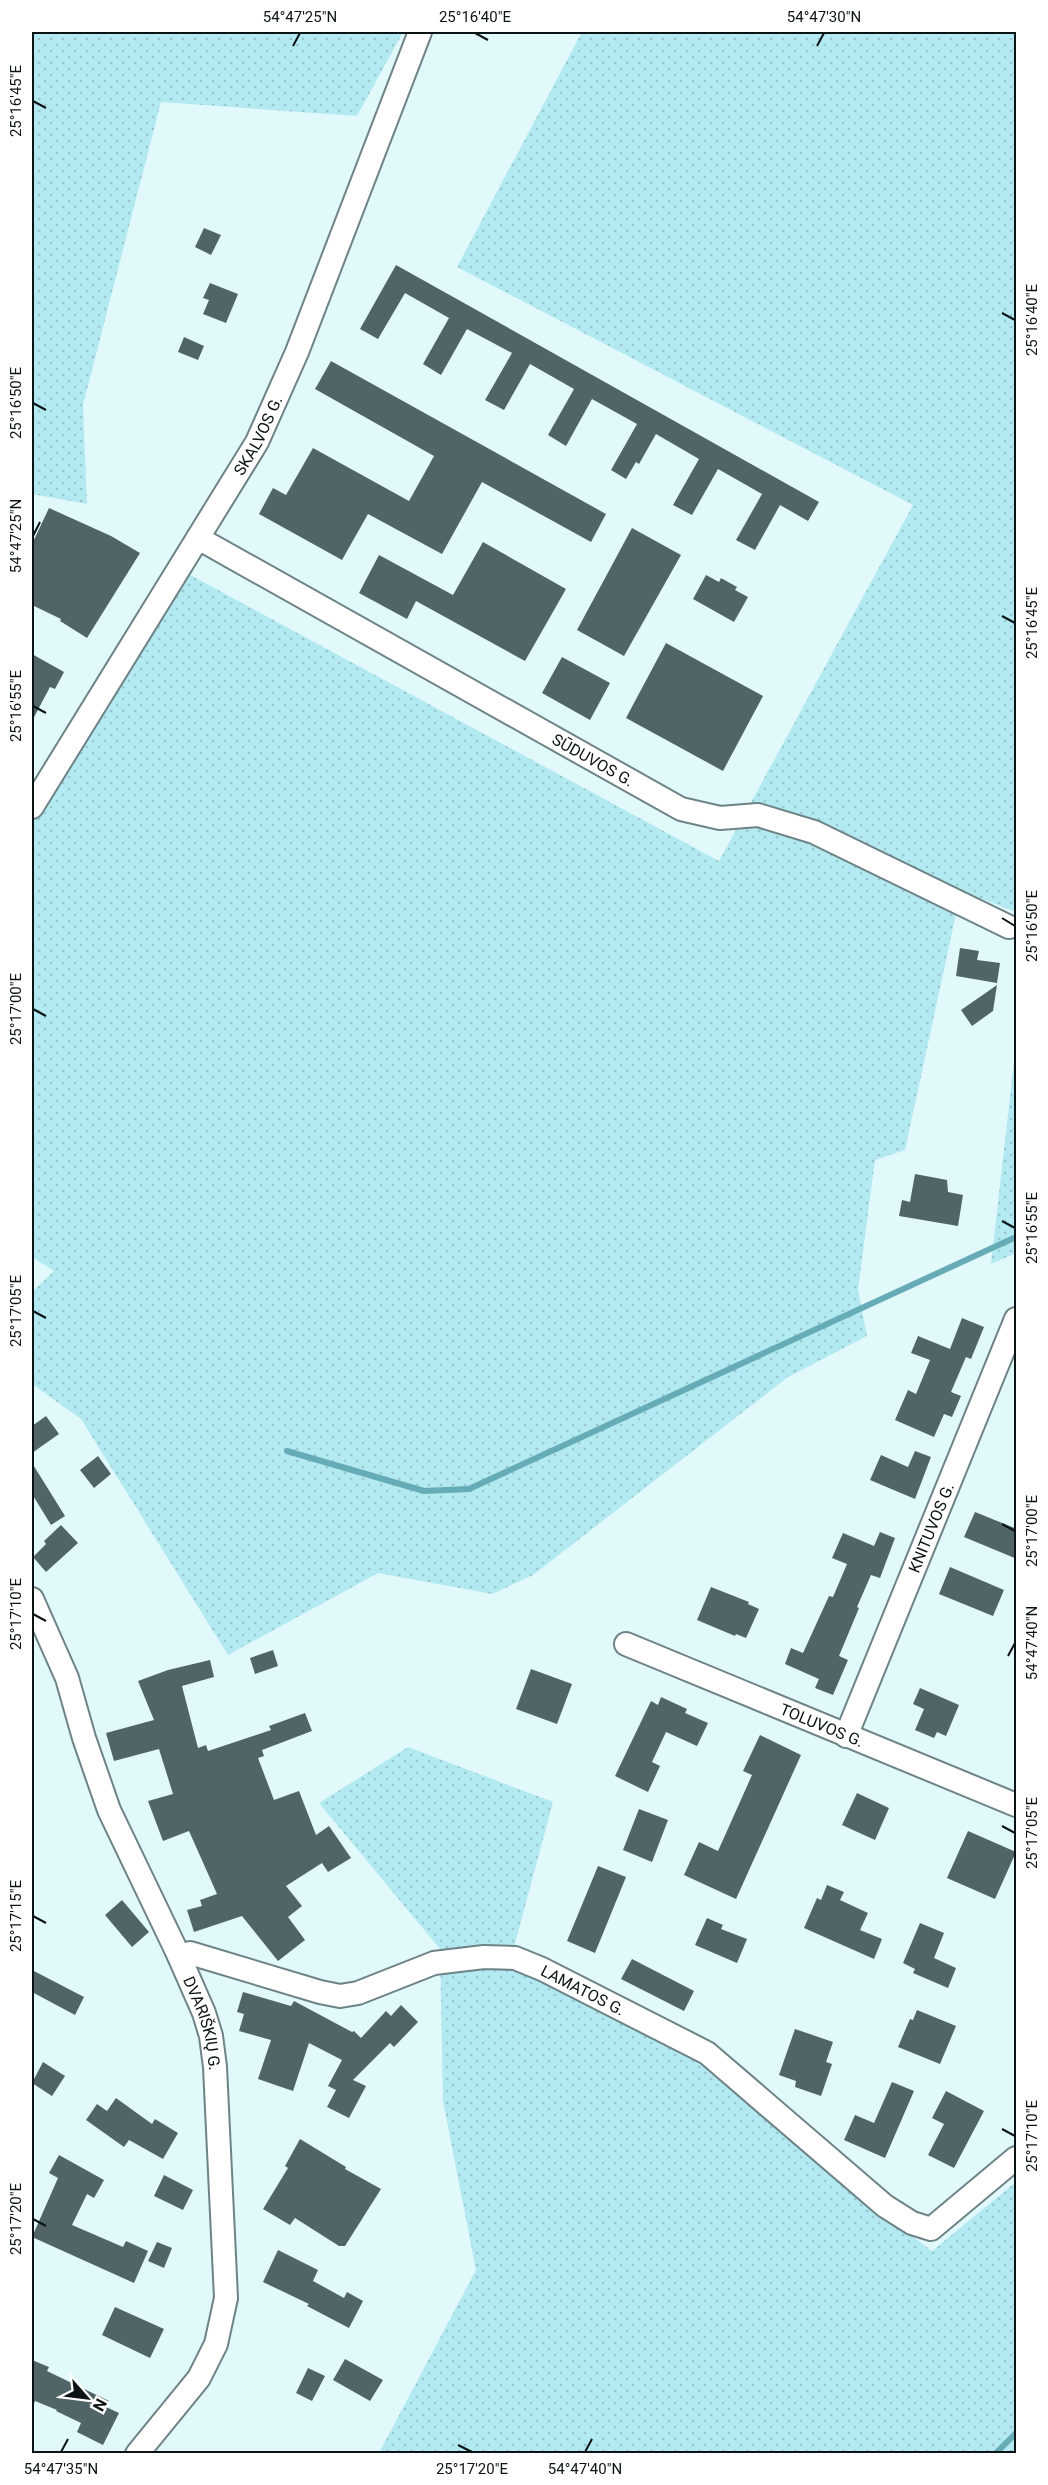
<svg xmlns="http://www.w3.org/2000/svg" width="1048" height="2485" font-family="Roboto,sans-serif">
<defs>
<pattern id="grass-dots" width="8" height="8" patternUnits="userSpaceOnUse" patternTransform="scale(1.5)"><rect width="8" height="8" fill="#b3e9f1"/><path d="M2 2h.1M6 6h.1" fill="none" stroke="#99c7ce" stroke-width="1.8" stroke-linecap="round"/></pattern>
</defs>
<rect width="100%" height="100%" fill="#e2f9fc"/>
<path fill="url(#grass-dots)" d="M32,32H403L357,116L161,102L83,405L87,504L32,494Z
M582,32H1016V912L961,891L905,1150L875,1160L858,1290L867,1336L788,1377L533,1575L492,1594L378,1573L228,1655L81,1419L32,1384V1292L54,1271L32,1257V824L181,570L719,861L913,505L457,267Z
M1016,1044V1253L991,1264Z
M408,1747L553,1802L509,1966L700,2059L878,2211L932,2251L1016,2182V2453H379L476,2270L443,2101L440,1949L319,1803Z"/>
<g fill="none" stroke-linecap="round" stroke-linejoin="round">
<path stroke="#65acb6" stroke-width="6" d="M287,1451L424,1491L469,1489L1016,1237
M995,2454L1016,2433"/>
</g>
<path fill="#516568" d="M204,228L221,235L211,255L195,247Z
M396,265L819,502L808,521L780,505L755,550L736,540L762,494L718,469L692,515L673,505L699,459L656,434L639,464L636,462L626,479L611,470L637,424L592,399L566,446L548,435L574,389L530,364L504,410L485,400L512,353L467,329L441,375L423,364L449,318L405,293L378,339L360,329Z
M210,283L238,294L226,323L203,314L209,300L203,298Z
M184,337L204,346L198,360L178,352Z
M331,361L606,514L591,542L482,482L442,554L368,514L342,560L259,514L273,488L286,495L313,448L409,501L434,456L315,389Z
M49,508L111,536L140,553L87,638L60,621L61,619L32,605V544Z
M632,528L681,555L624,656L577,630Z
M483,542L566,589L525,661L416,601L407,619L359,593L379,555L453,595Z
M706,575L719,582L721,578L737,587L735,590L748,597L734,622L693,599Z
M666,643L763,696L723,771L626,718Z
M32,654L64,672L55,689L50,687L32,721Z
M562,657L610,683L590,720L542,693Z
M960,948L979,951L977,960L1000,963L997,983L956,976Z
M997,985L993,1011L972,1026L961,1010Z
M915,1174L947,1180L948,1192L963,1195L958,1226L899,1216L902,1200L910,1202Z
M962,1318L984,1327L971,1359L966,1357L951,1392L961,1396L952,1417L944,1414L934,1437L895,1420L908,1390L916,1394L930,1360L911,1353L918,1336L950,1349Z
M46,1416L59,1434L32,1453V1426Z
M915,1451L931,1457L915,1499L870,1480L881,1455L908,1467Z
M98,1456L111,1474L94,1488L80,1470Z
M32,1463L65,1516L51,1525L32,1494Z
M975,1512L1017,1529V1559L964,1537Z
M61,1525L78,1543L46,1572L33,1557L46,1544L44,1541Z
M880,1532L895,1538L880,1578L871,1575L857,1607L859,1608L839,1656L848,1660L833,1695L815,1688L819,1679L785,1664L791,1648L803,1653L829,1596L833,1597L847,1564L832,1558L843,1533L874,1546Z
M950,1567L1004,1590L993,1616L939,1594Z
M711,1587L749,1602L748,1604L759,1609L746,1638L736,1634L735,1636L697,1620Z
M273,1650L278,1666L255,1674L250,1658Z
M210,1660L214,1677L182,1686L198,1748L206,1745L208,1751L271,1730L269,1726L305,1713L312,1731L262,1750L264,1756L258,1758L274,1800L299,1791L316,1835L329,1826L351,1858L328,1872L322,1863L286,1886L302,1906L288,1917L305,1940L278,1961L242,1916L194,1932L187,1910L202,1906L200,1900L217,1894L189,1831L163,1841L148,1801L173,1794L159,1749L114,1761L106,1733L154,1720L138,1681L168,1670Z
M531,1669L572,1684L557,1724L516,1709Z
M920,1688L959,1705L946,1736L937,1732L934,1738L915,1730L924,1709L913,1704Z
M661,1697L687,1709L685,1713L708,1723L697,1746L666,1732L652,1762L660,1766L648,1792L615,1776L651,1701L658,1705Z
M760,1735L801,1755L736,1899L684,1875L699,1842L718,1851L752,1775L743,1771Z
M857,1793L889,1808L875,1840L842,1825Z
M639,1809L668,1820L652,1862L623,1850Z
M968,1831L1016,1852L995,1899L947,1878Z
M598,1866L626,1877L595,1953L567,1941Z
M827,1885L844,1892L840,1900L868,1913L860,1930L882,1939L874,1959L804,1928L817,1898L821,1900Z
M122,1900L149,1932L132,1947L105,1915Z
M707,1918L723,1925L721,1929L747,1939L737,1963L695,1945Z
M920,1923L944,1933L934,1958L956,1968L948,1988L913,1973L915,1969L903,1963Z
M632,1959L694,1991L684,2011L621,1979Z
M32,1970L84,1997L75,2015L32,1992Z
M243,1992L291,2006L294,2001L352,2032L354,2031L361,2038L386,2011L391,2016L401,2005L418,2022L394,2047L390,2043L353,2080L366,2086L349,2118L327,2107L336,2090L328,2086L342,2060L309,2043L293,2091L258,2079L271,2040L239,2031L244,2014L237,2012Z
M917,2010L956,2026L940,2064L898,2047L910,2019L913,2020Z
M795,2029L833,2042L826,2062L832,2064L821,2096L795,2087L796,2081L779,2075Z
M43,2062L65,2076L52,2096L32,2083Z
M892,2082L914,2091L885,2158L844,2140L855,2115L874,2123Z
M946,2091L984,2111L954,2168L928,2155L944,2124L932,2118Z
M116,2098L152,2124L155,2119L178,2133L163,2159L129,2140L124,2147L86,2120L97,2104L107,2111Z
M300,2139L346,2167L345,2169L381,2189L345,2246H339L295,2218L290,2225L263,2209L288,2168L285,2166Z
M59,2155L104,2180L94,2198L87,2194L72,2225L123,2247L126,2241L148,2251L134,2283L32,2237L58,2178L49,2173Z
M164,2175L193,2190L183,2210L154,2196Z
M157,2242L172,2248L164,2268L148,2261Z
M278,2250L318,2270L313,2281L344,2298L347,2292L363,2301L349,2328L307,2306L309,2304L263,2282Z
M115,2307L164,2329L150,2358L102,2335Z
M345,2359L383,2380L370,2401L333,2380Z
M32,2360L49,2367L47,2371L109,2401L106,2407L119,2413L103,2445L77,2432L81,2423L56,2411L57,2410L35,2401L32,2408Z
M308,2368L325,2376L312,2401L296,2393Z"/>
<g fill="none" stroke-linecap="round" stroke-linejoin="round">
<defs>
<g id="minor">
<path id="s1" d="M198,538L681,809L720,818L758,815L814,832L1009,927"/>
<path id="s2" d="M32,807L257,442L297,352L420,32"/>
<path id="s3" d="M32,1599L67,1678L84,1738L109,1810L179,1956L204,2013L211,2036L215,2067L226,2298L216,2344L199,2378L137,2454"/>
<path id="s4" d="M626,1644L1016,1805"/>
<path id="s5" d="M846,1736L1016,1319"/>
<path id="s6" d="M179,1956L190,1953L320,1992L340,1996L358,1993L434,1963L484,1957L515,1958L542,1969L707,2053L885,2206L912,2223L931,2229L1016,2158"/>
</g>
</defs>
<use href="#minor" stroke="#6e8386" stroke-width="26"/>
<use href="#minor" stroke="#fff" stroke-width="22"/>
</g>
<path fill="none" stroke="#0b1314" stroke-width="2" d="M475,33L488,40M293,46L300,33M817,46L824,33M33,101L46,108M1002,313L1015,320M33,403L46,410M33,536L40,522M1002,616L1015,623M33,706L46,713M1002,918L1015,926M33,1009L46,1016M1002,1221L1015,1228M33,1311L46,1318M1002,1524L1015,1531M33,1614L46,1621M1008,1656L1015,1643M1002,1826L1015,1833M33,1916L46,1923M1002,2129L1015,2136M33,2219L46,2226M458,2445L472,2452M61,2452L68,2439M585,2452L592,2439"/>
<g text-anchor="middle" stroke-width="4.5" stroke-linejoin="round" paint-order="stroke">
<g font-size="16" fill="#0b1314" stroke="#fff">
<text dy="6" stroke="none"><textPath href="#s2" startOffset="435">SKALVOS G.</textPath></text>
<text dy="6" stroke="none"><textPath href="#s1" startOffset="453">SŪDUVOS G.</textPath></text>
<text dy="6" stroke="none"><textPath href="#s5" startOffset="225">KNITUVOS G.</textPath></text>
<text dy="6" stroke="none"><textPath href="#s4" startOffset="212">TOLUVOS G.</textPath></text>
<text dy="6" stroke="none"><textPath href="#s6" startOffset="424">LAMATOS G.</textPath></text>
<text dy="6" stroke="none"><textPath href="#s3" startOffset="459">DVARIŠKIŲ G.</textPath></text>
</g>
</g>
<rect width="1048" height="2485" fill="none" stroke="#ffffff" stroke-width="66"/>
<g transform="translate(87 2398) rotate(118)" stroke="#ffffff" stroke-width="4.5" paint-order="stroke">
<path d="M0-4.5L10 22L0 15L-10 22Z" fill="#0b1314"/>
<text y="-9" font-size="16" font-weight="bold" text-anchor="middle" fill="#0b1314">N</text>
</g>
<rect x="33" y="33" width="982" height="2419" fill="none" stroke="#0b1314" stroke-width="2"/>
<g font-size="15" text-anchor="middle" fill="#0b1314">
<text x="300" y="22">54°47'25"N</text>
<text x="475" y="22">25°16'40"E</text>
<text x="824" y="22">54°47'30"N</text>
<text transform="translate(16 101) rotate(-90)" y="5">25°16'45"E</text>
<text transform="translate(1032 320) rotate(-90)" y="5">25°16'40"E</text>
<text transform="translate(16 403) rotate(-90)" y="5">25°16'50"E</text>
<text transform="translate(16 536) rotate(-90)" y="5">54°47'25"N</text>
<text transform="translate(1032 623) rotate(-90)" y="5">25°16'45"E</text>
<text transform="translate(16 706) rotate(-90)" y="5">25°16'55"E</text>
<text transform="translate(1032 926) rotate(-90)" y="5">25°16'50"E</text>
<text transform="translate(16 1009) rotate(-90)" y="5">25°17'00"E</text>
<text transform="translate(1032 1228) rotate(-90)" y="5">25°16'55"E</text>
<text transform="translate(16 1311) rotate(-90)" y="5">25°17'05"E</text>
<text transform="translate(1032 1531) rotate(-90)" y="5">25°17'00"E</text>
<text transform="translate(16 1614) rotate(-90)" y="5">25°17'10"E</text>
<text transform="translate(1032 1643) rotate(-90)" y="5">54°47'40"N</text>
<text transform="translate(1032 1833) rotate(-90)" y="5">25°17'05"E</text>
<text transform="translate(16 1916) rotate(-90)" y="5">25°17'15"E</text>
<text transform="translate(1032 2136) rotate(-90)" y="5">25°17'10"E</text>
<text transform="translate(16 2219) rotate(-90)" y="5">25°17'20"E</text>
<text x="61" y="2474">54°47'35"N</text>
<text x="472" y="2474">25°17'20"E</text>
<text x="585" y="2474">54°47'40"N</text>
</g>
</svg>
